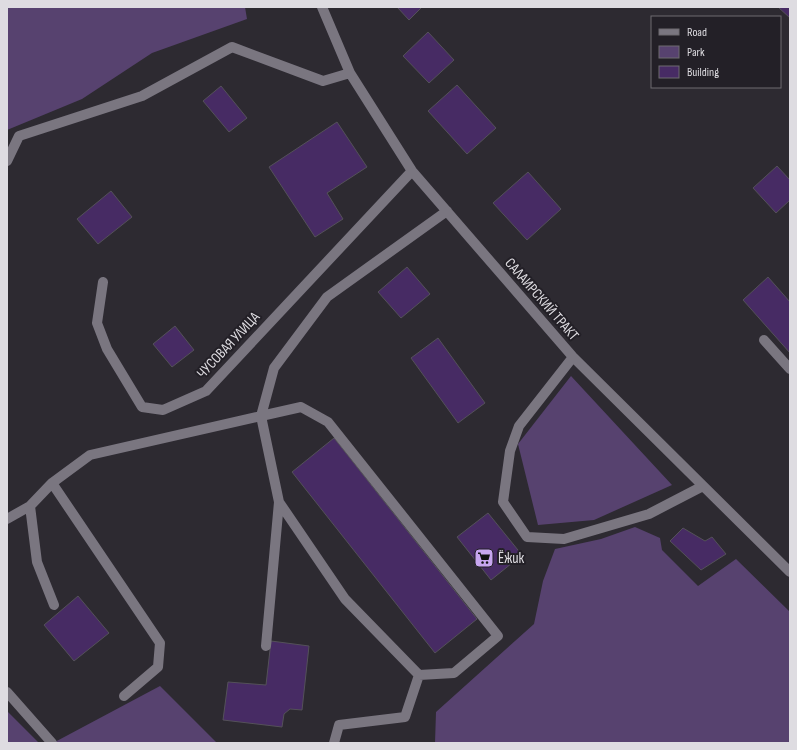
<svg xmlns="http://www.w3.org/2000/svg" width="797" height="750" font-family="'Sofia Sans Condensed',sans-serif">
<rect width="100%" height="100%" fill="#2d2a31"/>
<path fill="#57426f" d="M7,7H245L247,19L152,53L82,99L7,130Z
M571,376L672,485L594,520L538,525L518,444Z
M635,527L660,538L662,550L698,586L736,559L790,612V743H435L436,712L534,624L543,581L555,549L601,539Z
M160,686L217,743H53Z
M7,711L39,743H7Z"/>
<path fill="#472b64" stroke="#545159" d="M397,7H422L409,20Z
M778,7H790V18Z
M428,32L454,60L429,83L403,56Z
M457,85L496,128L467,154L428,111Z
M221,86L247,118L229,132L203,101Z
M337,122L367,167L327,193L343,219L315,237L269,167Z
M777,166L790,180V200L776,213L753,188Z
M528,172L561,209L527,240L493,203Z
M111,191L132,217L98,244L77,219Z
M407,267L430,294L401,318L378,292Z
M768,277L790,302V353L743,300Z
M175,326L194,350L172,367L153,344Z
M438,338L485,403L458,423L411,358Z
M334,438L477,619L435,653L292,472Z
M488,513L522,555L491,580L457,537Z
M683,528L705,541L712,537L726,554L701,570L670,541Z
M78,596L109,633L74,661L44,625Z
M271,641L309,646L302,710L290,709L284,714L282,727L223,720L228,682L266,685Z"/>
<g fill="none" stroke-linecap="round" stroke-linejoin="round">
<path stroke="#7a7680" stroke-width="10" d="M322,7L350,73L412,171L573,357L790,572
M7,161L19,136L142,96L232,47L323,81L350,73
M103,282L97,323L107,349L142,407L163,410L206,391L412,171
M764,340L790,369
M573,357L519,426L510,451L503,502L527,537L564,539L649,514L703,486
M52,483L160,643L158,667L124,696
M30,506L37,562L54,605
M7,519L30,506L52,483L90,455L261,416L274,368L327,297L447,211
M266,646L279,502
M7,692L52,743
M334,743L339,725L405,717L419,675L345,599L279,502L261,416L301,407L328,422L498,636L454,673L419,675"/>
</g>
<defs>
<symbol id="supermarket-square" viewBox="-11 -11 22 22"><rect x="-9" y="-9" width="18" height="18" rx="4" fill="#c7a6ef" stroke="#232027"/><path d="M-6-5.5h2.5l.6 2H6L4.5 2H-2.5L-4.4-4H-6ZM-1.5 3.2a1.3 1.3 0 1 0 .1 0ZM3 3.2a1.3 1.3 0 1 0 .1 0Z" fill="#111"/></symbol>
</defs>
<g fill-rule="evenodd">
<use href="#supermarket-square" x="473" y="547" width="22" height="22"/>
</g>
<g text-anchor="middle" stroke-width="4" stroke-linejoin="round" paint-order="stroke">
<g font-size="15" fill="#dedce1" stroke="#232027">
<text transform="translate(542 299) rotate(49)" y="5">САЛАИРСКИЙ ТРАКТ</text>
<text transform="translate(228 345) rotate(-47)" y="5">ЧУСОВАЯ УЛИЦА</text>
</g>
<g font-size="15" fill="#dedce1" stroke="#232027" text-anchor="start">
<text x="498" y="563">Ёжик</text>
</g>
</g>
<rect width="797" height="750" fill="none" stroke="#dedce1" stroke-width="16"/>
<rect x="651" y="16" width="130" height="72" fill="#232027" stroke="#6e6b71"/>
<rect x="659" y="29" width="20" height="6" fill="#7a7680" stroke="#6e6b71"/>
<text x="687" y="36" font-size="12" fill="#dedce1">Road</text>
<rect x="659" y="46" width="20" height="12" fill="#57426f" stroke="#6e6b71"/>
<text x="687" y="56" font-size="12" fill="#dedce1">Park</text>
<rect x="659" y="66" width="20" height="12" fill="#472b64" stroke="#6e6b71"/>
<text x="687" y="76" font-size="12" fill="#dedce1">Building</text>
</svg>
